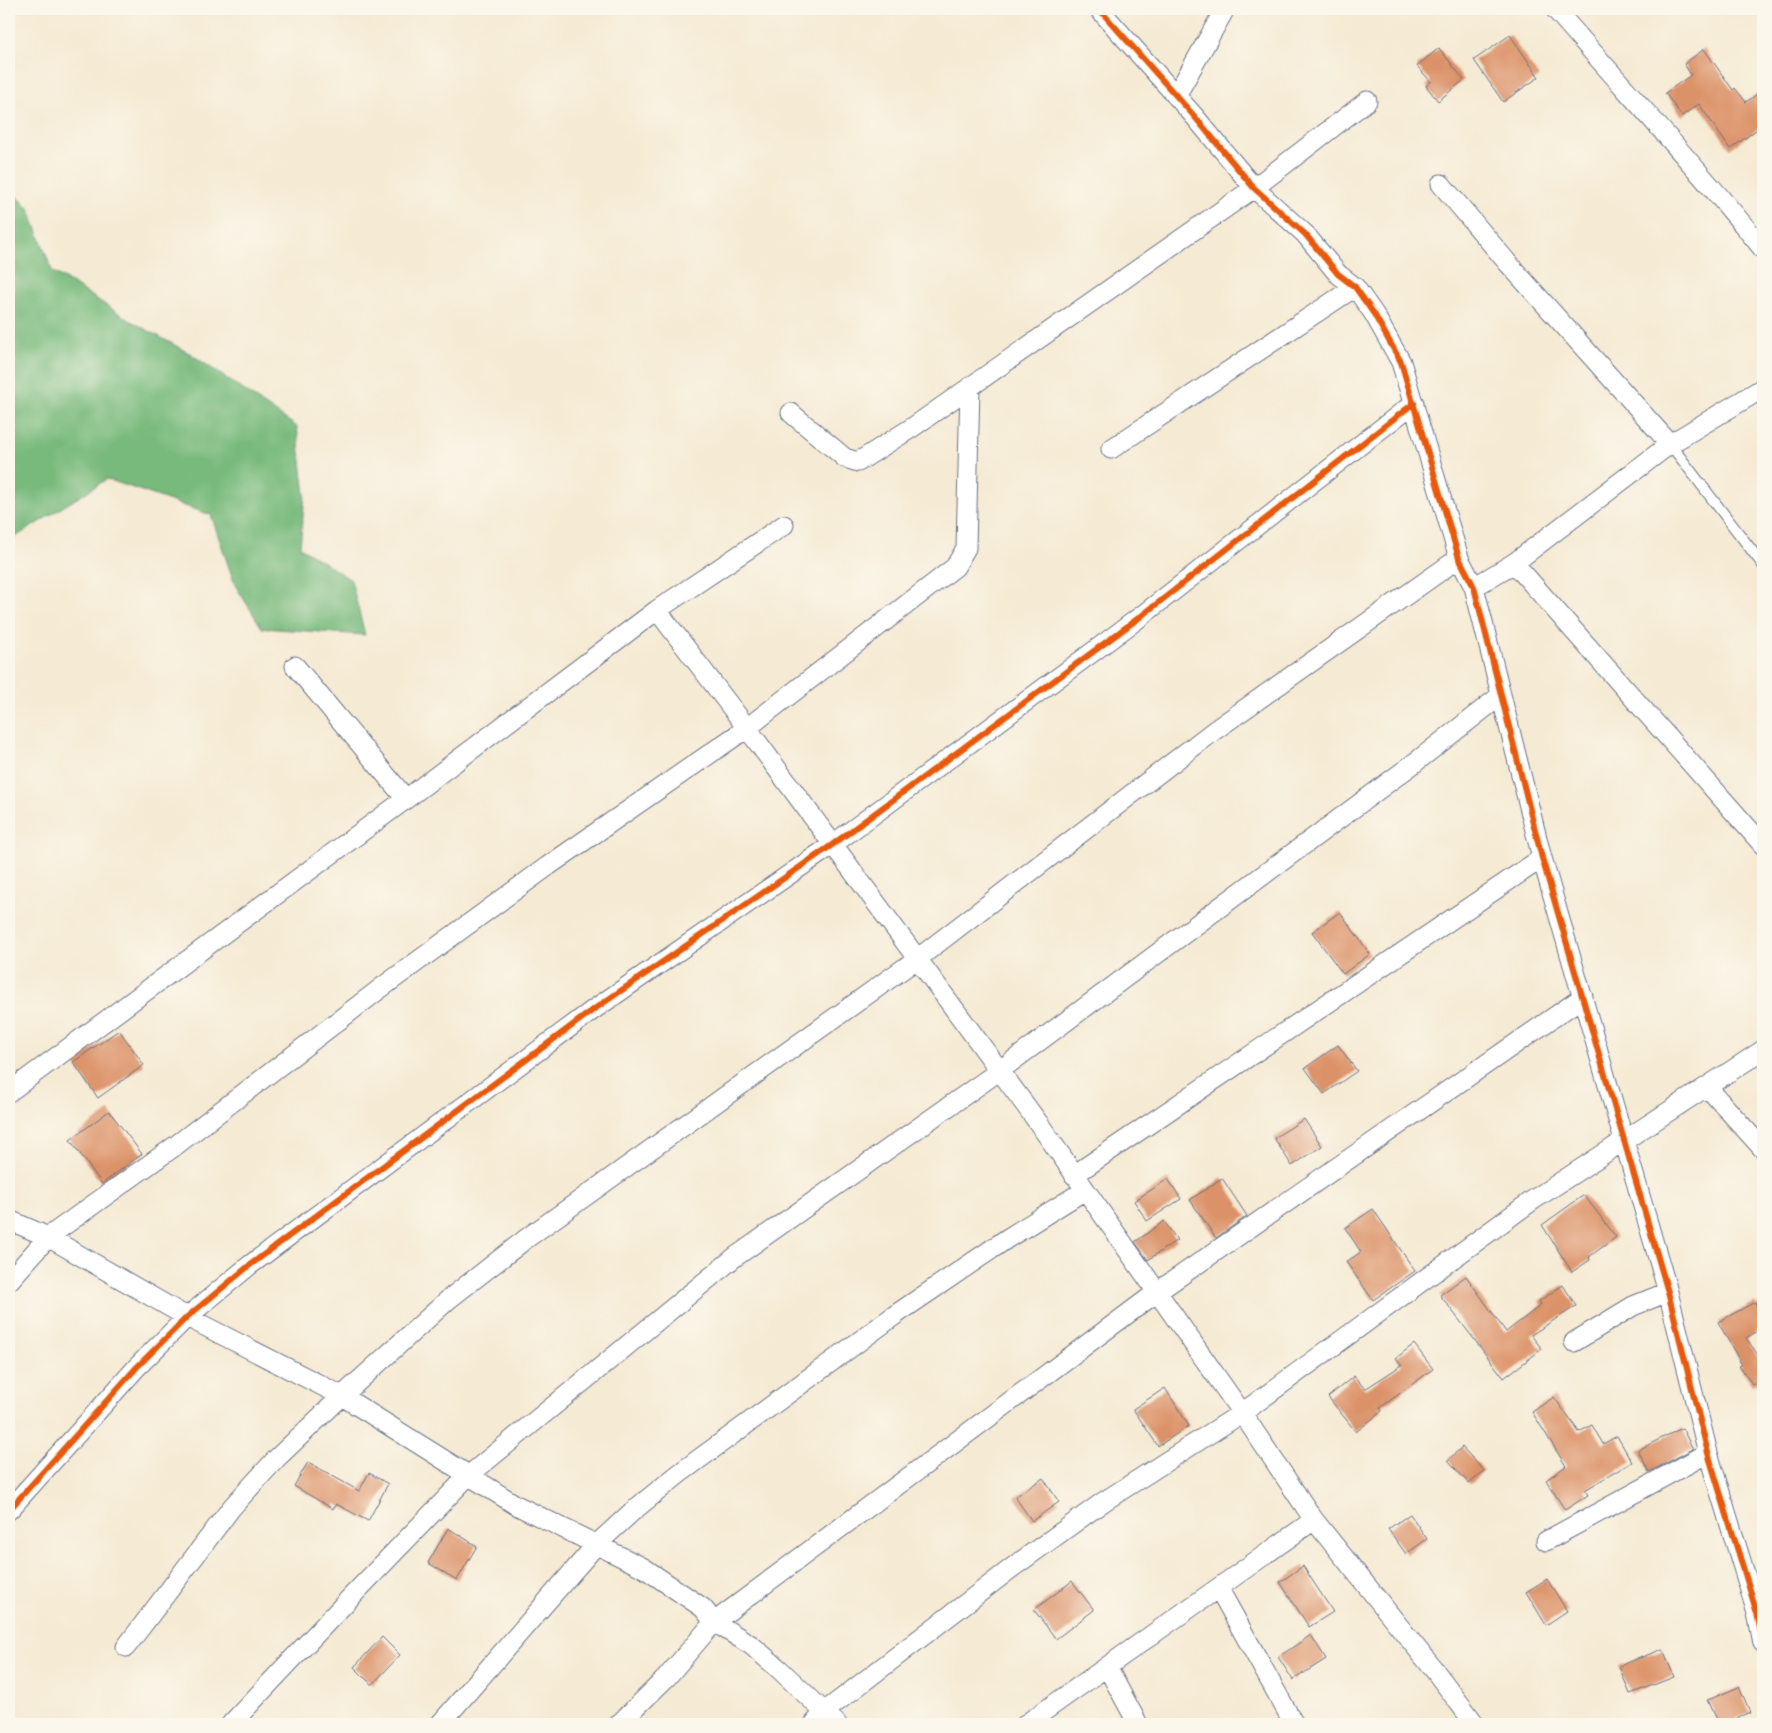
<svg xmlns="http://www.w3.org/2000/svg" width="1772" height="1733" font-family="Dekko,sans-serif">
<rect width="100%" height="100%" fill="#fbf7ec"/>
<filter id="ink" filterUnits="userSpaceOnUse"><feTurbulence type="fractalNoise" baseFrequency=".02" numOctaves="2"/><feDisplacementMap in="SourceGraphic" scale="10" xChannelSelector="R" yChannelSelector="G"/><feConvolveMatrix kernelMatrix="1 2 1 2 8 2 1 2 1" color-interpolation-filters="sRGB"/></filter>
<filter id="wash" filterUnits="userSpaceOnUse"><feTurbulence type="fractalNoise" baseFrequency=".0096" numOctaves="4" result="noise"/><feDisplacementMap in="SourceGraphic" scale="20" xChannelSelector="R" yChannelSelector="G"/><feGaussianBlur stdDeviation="1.12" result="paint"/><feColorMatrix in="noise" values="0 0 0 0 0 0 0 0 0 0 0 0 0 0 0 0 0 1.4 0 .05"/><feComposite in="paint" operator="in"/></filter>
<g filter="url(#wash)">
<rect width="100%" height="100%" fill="#f5ead3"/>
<path fill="#78ba7c" stroke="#4a746d" d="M9,188L29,208L52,271L131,321L191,354L297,427L305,495L300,547L351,580L365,635L262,628L235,585L211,515L107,479L14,538L9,556Z"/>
<g id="blocks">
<path fill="#dc9268" d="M1510,35L1539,77L1503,102L1474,60Z
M1439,48L1464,80L1438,101L1426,86L1431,82L1417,66Z
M1704,49L1733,90L1735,88L1746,102L1763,90V125L1730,149L1699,104L1682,116L1665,93L1691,75L1684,64Z
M1340,912L1370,954L1343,974L1312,932Z
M119,1030L144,1065L98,1098L73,1062Z
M1338,1045L1357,1071L1324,1094L1305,1068Z
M109,1111L142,1154L102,1184L70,1140Z
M1304,1119L1322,1146L1292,1166L1274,1138Z
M1222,1178L1247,1216L1216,1238L1190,1200Z
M1168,1179L1181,1199L1147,1221L1134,1201Z
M1584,1195L1616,1237L1589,1257L1590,1260L1572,1272L1542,1225Z
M1373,1209L1415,1271L1373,1300L1346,1262L1361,1252L1345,1228Z
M1164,1221L1177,1240L1148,1260L1135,1242Z
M1466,1276L1506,1332L1541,1305L1539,1301L1563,1285L1576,1306L1531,1335L1542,1349L1504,1378L1440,1295Z
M1763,1300V1328L1746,1338L1763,1362V1378L1753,1385L1739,1366L1742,1365L1718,1322L1755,1302L1757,1306Z
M1414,1344L1433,1369L1380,1408L1382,1411L1356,1432L1328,1397L1354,1376L1365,1389L1402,1365L1396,1358Z
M1165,1388L1189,1426L1158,1446L1133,1409Z
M1554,1397L1579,1432L1592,1425L1603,1444L1617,1436L1632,1462L1585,1490L1588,1495L1565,1510L1546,1480L1566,1466L1532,1412Z
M1682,1428L1693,1449L1649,1472L1638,1450Z
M1462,1447L1484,1471L1469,1484L1448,1460Z
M308,1462L359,1491L369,1473L388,1484L368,1521L336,1504L333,1509L294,1486Z
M1043,1478L1059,1502L1032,1521L1015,1497Z
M1410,1514L1427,1539L1406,1554L1388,1529Z
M448,1528L477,1546L457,1580L428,1563Z
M1303,1566L1333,1612L1309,1627L1280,1582Z
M1547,1579L1567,1611L1546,1625L1526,1592Z
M1072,1581L1094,1610L1056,1639L1034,1610Z
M1311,1635L1326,1659L1293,1680L1278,1657Z
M382,1637L400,1655L372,1685L354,1667Z
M1663,1649L1674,1677L1630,1694L1619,1666Z
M1739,1687L1750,1713L1724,1724H1719L1708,1700Z"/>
</g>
</g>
<g filter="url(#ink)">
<use href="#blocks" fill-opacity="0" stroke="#677087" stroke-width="1"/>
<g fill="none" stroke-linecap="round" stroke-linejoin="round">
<defs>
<path id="service" d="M1670,444L1763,565"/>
<path id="minor" d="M1099,9L1195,117L1254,188L1305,234L1338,274L1355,287L1374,314L1401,362L1459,558L1474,587L1542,858L1668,1292L1708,1453L1757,1613L1763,1643
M1555,9C1624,89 1697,167 1763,249
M1176,96L1225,9
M1441,184L1507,262L1670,444
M791,413L845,458L858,462L913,427L1254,188L1367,101
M1111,449L1355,287
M1514,563L1763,845
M1474,587L1514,563L1670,444L1763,388
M657,610L747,728L1037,1121L1242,1413L1314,1520L1435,1671L1475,1724
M295,666L406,799
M1708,1088L1763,1149
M9,1092L406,799L657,610L784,525
M1074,1175L1542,858
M9,1220L48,1237L187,1317L342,1396L516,1505L644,1568L703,1608L714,1622L751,1645L779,1669L837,1724
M9,1281L48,1237L175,1146L381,988L548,866L747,728L955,567L966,548L970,387
M1574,1342L1633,1306L1668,1292
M9,1510L137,1367L187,1317L250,1265L593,1010L832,845L1140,617L1414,403
M1546,1541L1708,1453
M1219,1589L1294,1724
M126,1647L232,1507L276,1459L342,1396L449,1299L527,1238L917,959L1215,730L1459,558
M1107,1667L1138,1724
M231,1724L348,1600L468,1476L735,1257L999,1071L1417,761L1500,696
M440,1724L596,1545L634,1510L680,1473L895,1315L1008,1238L1085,1190
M619,1724L667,1677L714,1622L1157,1292L1583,997
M814,1724L824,1712L1013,1567L1103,1502L1242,1413L1533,1200L1763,1050
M1026,1724L1314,1520"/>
</defs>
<use href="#service" stroke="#677087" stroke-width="12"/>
<use href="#minor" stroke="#677087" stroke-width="21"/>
<use href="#service" stroke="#fff" stroke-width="10"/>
<use href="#minor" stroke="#fff" stroke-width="19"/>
<defs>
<path id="cycleway" d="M1099,9L1195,117L1254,188L1305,234L1338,274L1355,287L1374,314L1401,362L1459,558L1474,587L1542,858L1668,1292L1708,1453L1757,1613L1763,1643
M9,1510L137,1367L187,1317L250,1265L593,1010L832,845L1140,617L1414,403"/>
</defs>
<use href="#cycleway" stroke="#fbf7ec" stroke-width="9"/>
<use href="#cycleway" stroke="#e8590c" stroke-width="6"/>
</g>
</g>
<rect width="1772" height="1733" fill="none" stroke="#fbf7ec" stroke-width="30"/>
</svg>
